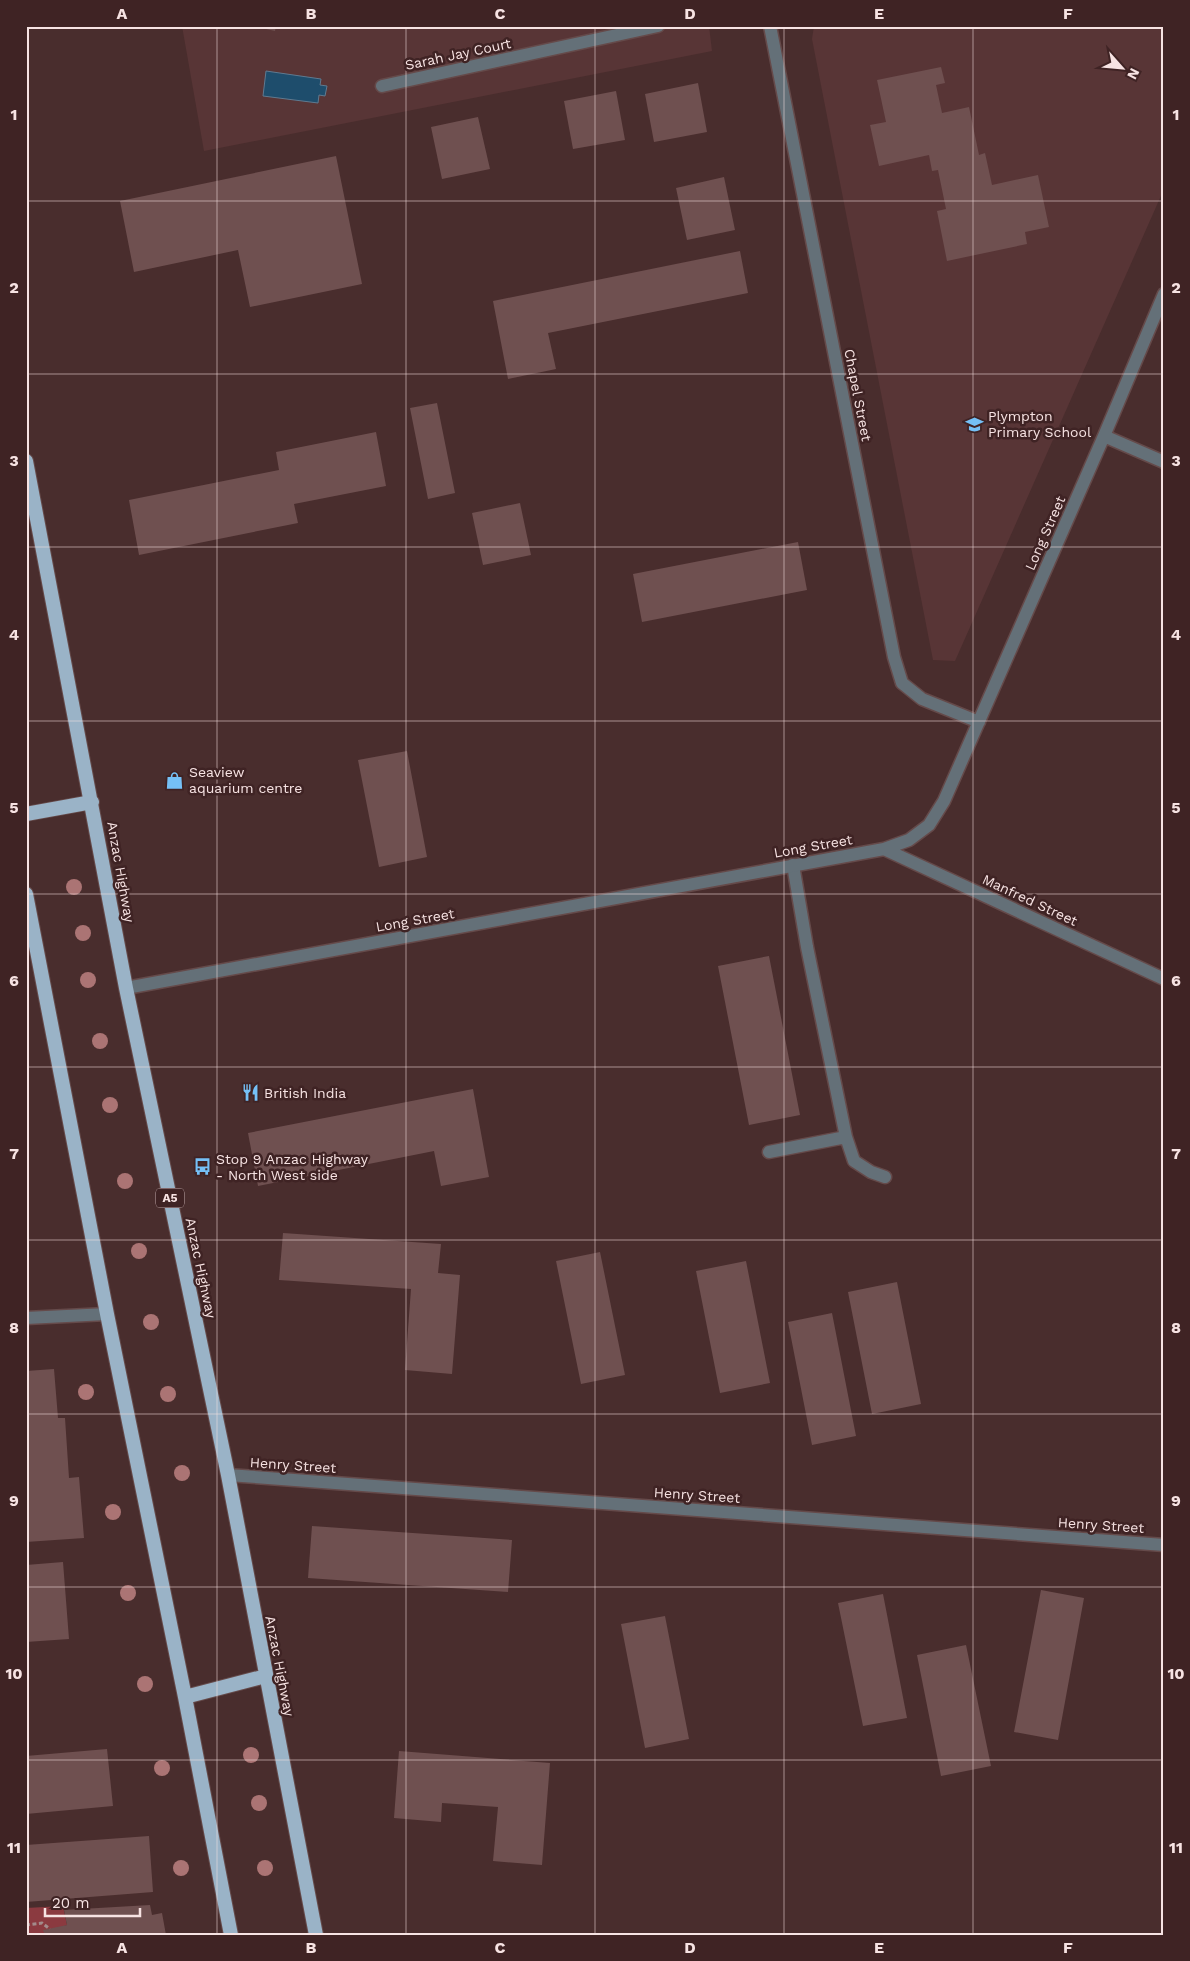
<svg xmlns="http://www.w3.org/2000/svg" width="1190" height="1961" font-family="'Work Sans',sans-serif">
<rect width="100%" height="100%" fill="#492d2d"/>
<path fill="#583536" d="M182,26H709L712,51L204,151Z
M814,26H1164V189L955,661L933,660L812,39Z"/>
<path fill="#8b3a40" d="M63,1906L67,1925L44,1933L26,1935V1908Z"/>
<path fill="#1e4d6c" stroke="#5f7a90" d="M266,71L321,79L320,85L327,86L325,96L319,95L318,103L263,96Z"/>
<path fill="#6f5050" d="M253,26H276L275,31Z
M941,67L945,83L936,85L942,113L969,107L979,155L985,153L992,185L1038,175L1049,227L1025,232L1027,244L947,261L937,211L946,209L938,170L932,171L929,155L879,166L870,125L886,122L877,80Z
M698,83L707,132L654,142L645,94Z
M616,91L625,140L573,149L564,101Z
M478,117L490,169L442,179L431,127Z
M336,156L362,284L250,307L238,250L134,272L120,201Z
M724,177L735,230L687,240L676,188Z
M740,251L748,293L548,333L556,369L508,379L493,301Z
M437,403L455,493L428,499L410,408Z
M376,432L386,486L294,504L298,523L139,555L129,500L279,470L276,452Z
M520,503L531,555L483,565L472,513Z
M798,542L807,590L642,622L633,574Z
M407,751L427,857L379,867L358,760Z
M769,956L800,1115L749,1125L718,966Z
M473,1089L489,1177L441,1186L434,1151L258,1186L248,1133Z
M283,1233L441,1244L438,1273L460,1275L452,1374L405,1370L411,1289L279,1280Z
M600,1252L625,1375L581,1384L556,1261Z
M746,1261L770,1383L720,1393L696,1271Z
M897,1282L921,1404L872,1414L848,1292Z
M832,1313L856,1436L812,1445L788,1322Z
M54,1369L58,1418H65L69,1478L79,1477L84,1538L26,1542V1371Z
M312,1526L512,1540L508,1592L308,1578Z
M63,1562L69,1639L26,1642V1565Z
M1041,1590L1084,1598L1058,1740L1014,1732Z
M883,1594L907,1718L863,1726L838,1603Z
M665,1616L689,1739L645,1748L621,1624Z
M966,1645L991,1766L941,1776L917,1655Z
M107,1749L113,1806L26,1814V1756Z
M399,1751L550,1763L542,1865L493,1861L498,1807L442,1803L441,1822L394,1818Z
M149,1836L153,1892L26,1902V1845Z
M150,1905L152,1915L162,1913L166,1935H40L44,1933L43,1930L67,1925L64,1910Z"/>
<g fill="none" stroke-linecap="round" stroke-linejoin="round">
<defs>
<path id="service" d="M846,1137L854,1161L871,1172L885,1177
M769,1152L846,1137L807,947L793,865"/>
<path id="minor" d="M770,26L894,657L902,683L922,699L979,722
M382,86L658,26
M1104,436L1164,462
M884,849L1164,979
M126,988L884,849L909,840L929,825L944,801L1104,436L1164,294
M26,1318L107,1314
M228,1475L1164,1545"/>
<path id="trunk" d="M26,461L126,988L228,1475L316,1935
M26,814L92,802
M26,894L107,1314L185,1697L231,1935
M185,1697L266,1676"/>
</defs>
<use href="#service" stroke="#654a4a" stroke-width="15"/>
<use href="#minor" stroke="#654a4a" stroke-width="15"/>
<use href="#trunk" stroke="#654a4a" stroke-width="16"/>
<path stroke="#a38b8b" stroke-width="3" stroke-dasharray="4 2.5" stroke-linecap="butt" d="M26,1925L42,1923L50,1929
M26,1933L30,1935"/>
<use href="#service" stroke="#647078" stroke-width="12"/>
<use href="#minor" stroke="#647078" stroke-width="12"/>
<use href="#trunk" stroke="#9ab3c7" stroke-width="14"/>
</g>
<g fill="#ab7474">
<circle cx="74" cy="887" r="8"/>
<circle cx="83" cy="933" r="8"/>
<circle cx="88" cy="980" r="8"/>
<circle cx="100" cy="1041" r="8"/>
<circle cx="110" cy="1105" r="8"/>
<circle cx="125" cy="1181" r="8"/>
<circle cx="139" cy="1251" r="8"/>
<circle cx="151" cy="1322" r="8"/>
<circle cx="86" cy="1392" r="8"/>
<circle cx="168" cy="1394" r="8"/>
<circle cx="182" cy="1473" r="8"/>
<circle cx="113" cy="1512" r="8"/>
<circle cx="128" cy="1593" r="8"/>
<circle cx="145" cy="1684" r="8"/>
<circle cx="251" cy="1755" r="8"/>
<circle cx="162" cy="1768" r="8"/>
<circle cx="259" cy="1803" r="8"/>
<circle cx="181" cy="1868" r="8"/>
<circle cx="265" cy="1868" r="8"/>
</g>
<path fill="none" stroke="#f7e3e3" stroke-width="1" stroke-opacity="0.55" d="M217,26V1935M406,26V1935M595,26V1935M784,26V1935M973,26V1935M26,201H1164M26,374H1164M26,547H1164M26,721H1164M26,894H1164M26,1067H1164M26,1240H1164M26,1414H1164M26,1587H1164M26,1760H1164"/>
<defs>
<symbol id="school-bare" viewBox="-9 -9 18 18"><path d="M0-5L7-2L0 1L-7-2ZM-4 1L0 2.5L4 1V4Q0 6-4 4Z" fill="#75c0f6" stroke="#3f2324" stroke-width="2.5" paint-order="stroke"/></symbol>
<symbol id="shop-bare" viewBox="-9 -9 18 18"><path d="M-5-2.5h2.3a2.7 3.5 0 0 1 5.4 0H5L5.5 6h-11ZM-1.5-2.5h3a1.5 2.3 0 0 0-3 0Z" fill="#75c0f6" stroke="#3f2324" stroke-width="2.5" paint-order="stroke"/></symbol>
<symbol id="restaurant-bare" viewBox="-9 -9 18 18"><path d="M-5-6h1v4h1v-4h1v4h1v-4h1v5L-1.5 .5V6h-2V.5L-5-1ZM5-6V6H3V1.5H1.5Q1.5-4 5-6Z" fill="#75c0f6" stroke="#3f2324" stroke-width="2.5" paint-order="stroke"/></symbol>
<symbol id="bus-bare" viewBox="-9 -9 18 18"><path d="M-5-6H5V4H4V6H2V4H-2V6H-4V4H-5ZM-3.5-4V0h7V-4ZM-3.5 1.2v1.5H-2V1.2ZM2 1.2v1.5H3.5V1.2Z" fill="#75c0f6" stroke="#3f2324" stroke-width="2.5" paint-order="stroke"/></symbol>
</defs>
<g fill-rule="evenodd">
<use href="#school-bare" x="962" y="412" width="25" height="25"/>
<use href="#shop-bare" x="162" y="768" width="25" height="25"/>
<use href="#restaurant-bare" x="238" y="1080" width="25" height="25"/>
<use href="#bus-bare" x="190" y="1154" width="25" height="25"/>
</g>
<g text-anchor="middle" stroke-width="5" stroke-linejoin="round" paint-order="stroke">
<rect fill="#3f2324" stroke="#c0a9aa" stroke-width="1" x="156" y="1188.5" width="28" height="19" rx="4"/>
<g font-size="12" font-weight="bold" fill="#f7e3e3">
<text x="170" y="1202">A5</text>
</g>
<g font-size="14" fill="#f7e3e3" stroke="#3f2324">
<text transform="translate(458 54) rotate(-12)" y="5">Sarah Jay Court</text>
<text transform="translate(858 395) rotate(79)" y="5">Chapel Street</text>
<text transform="translate(1045 533) rotate(-66)" y="5">Long Street</text>
<text transform="translate(813 846) rotate(-10)" y="5">Long Street</text>
<text transform="translate(121 872) rotate(80)" y="5">Anzac Highway</text>
<text transform="translate(1030 900) rotate(25)" y="5">Manfred Street</text>
<text transform="translate(415 920) rotate(-10)" y="5">Long Street</text>
<text transform="translate(201 1268) rotate(78)" y="5">Anzac Highway</text>
<text transform="translate(293 1465) rotate(4)" y="5">Henry Street</text>
<text transform="translate(697 1495) rotate(4)" y="5">Henry Street</text>
<text transform="translate(1101 1525) rotate(4)" y="5">Henry Street</text>
<text transform="translate(280 1666) rotate(79)" y="5">Anzac Highway</text>
</g>
<g font-size="14" fill="#f7e3e3" stroke="#3f2324" text-anchor="start">
<text x="988" y="421">Plympton<tspan x="988" dy="16">Primary School</tspan></text>
<text x="189" y="777">Seaview<tspan x="189" dy="16">aquarium centre</tspan></text>
<text x="264" y="1098">British India</text>
<text x="216" y="1164">Stop 9 Anzac Highway<tspan x="216" dy="16">- North West side</tspan></text>
</g>
</g>
<rect width="1190" height="1961" fill="none" stroke="#3f2324" stroke-width="55"/>
<g transform="translate(1122 68) rotate(117)" stroke="#3f2324" stroke-width="4" paint-order="stroke">
<path d="M0-4L9 19L0 12L-9 19Z" fill="#f7e3e3"/>
<text y="-8" font-size="14" font-weight="bold" text-anchor="middle" fill="#f7e3e3">N</text>
</g>
<path d="M45 1908v8h95v-8" fill="none" stroke="#f7e3e3" stroke-width="2.5"/>
<text x="52" y="1908" font-size="15" fill="#f7e3e3" stroke="#3f2324" stroke-width="4" paint-order="stroke">20 m</text>
<rect x="28" y="28" width="1134" height="1906" fill="none" stroke="#f7e3e3" stroke-width="2"/>
<g font-size="16" text-anchor="middle" font-weight="bold" fill="#f7e3e3">
<text x="122" y="19">A</text>
<text x="311" y="19">B</text>
<text x="500" y="19">C</text>
<text x="690" y="19">D</text>
<text x="879" y="19">E</text>
<text x="1068" y="19">F</text>
<text x="14" y="120">1</text>
<text x="1176" y="120">1</text>
<text x="14" y="293">2</text>
<text x="1176" y="293">2</text>
<text x="14" y="466">3</text>
<text x="1176" y="466">3</text>
<text x="14" y="640">4</text>
<text x="1176" y="640">4</text>
<text x="14" y="813">5</text>
<text x="1176" y="813">5</text>
<text x="14" y="986">6</text>
<text x="1176" y="986">6</text>
<text x="14" y="1159">7</text>
<text x="1176" y="1159">7</text>
<text x="14" y="1333">8</text>
<text x="1176" y="1333">8</text>
<text x="14" y="1506">9</text>
<text x="1176" y="1506">9</text>
<text x="14" y="1679">10</text>
<text x="1176" y="1679">10</text>
<text x="14" y="1853">11</text>
<text x="1176" y="1853">11</text>
<text x="122" y="1953">A</text>
<text x="311" y="1953">B</text>
<text x="500" y="1953">C</text>
<text x="690" y="1953">D</text>
<text x="879" y="1953">E</text>
<text x="1068" y="1953">F</text>
</g>
</svg>
